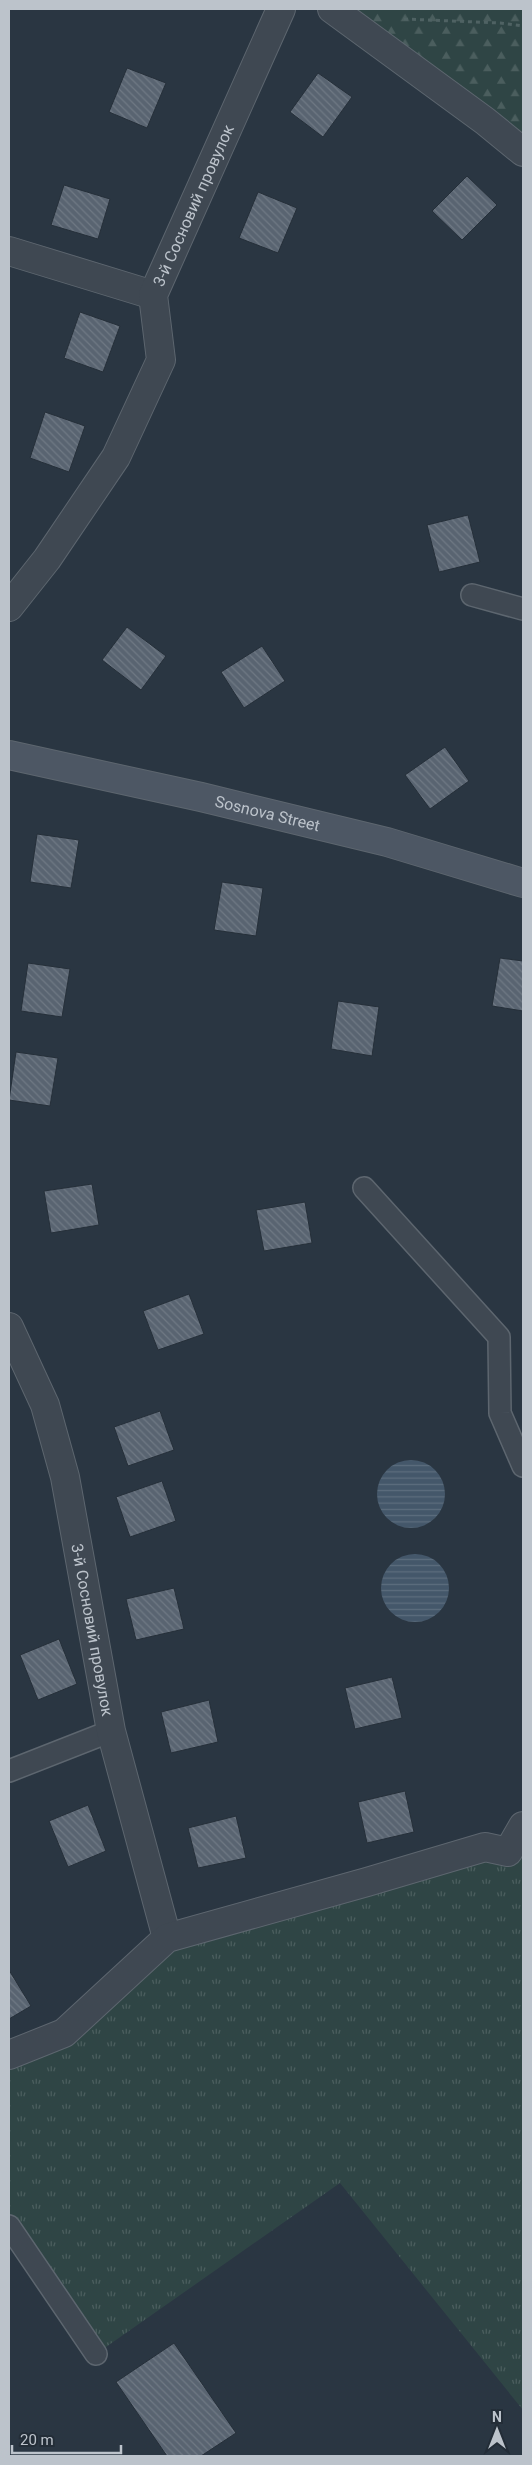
<svg xmlns="http://www.w3.org/2000/svg" width="532" height="2465" font-family="Roboto,sans-serif">
<defs>
<pattern id="grass-tufts" width="24" height="20" patternUnits="userSpaceOnUse" patternTransform="scale(1.25)"><rect width="24" height="20" fill="#2f4545"/><path d="M3 7l-1-3M5 7V3M7 7l1-3M15 17l-1-3M17 17v-4M19 17l1-3" fill="none" stroke="#4b5e5e"/></pattern>
<pattern id="forest-firs" width="22" height="20" patternUnits="userSpaceOnUse" patternTransform="scale(1.25)"><rect width="22" height="20" fill="#2f4545"/><path d="M5 1l3.5 6h-7zM16 11l3.5 6h-7z" fill="#4b5e5e"/></pattern>
<pattern id="water-rules" width="6" height="5" patternUnits="userSpaceOnUse" patternTransform="scale(1.25)"><rect width="6" height="5" fill="#44576a"/><path d="M0 2.5h6" fill="none" stroke="#5d6e7e"/></pattern>
<pattern id="building-back-hatch" width="6" height="6" patternUnits="userSpaceOnUse" patternTransform="scale(1.25)"><rect width="6" height="6" fill="#596471"/><path d="M-1 5l2 2M0 0l6 6M5-1l2 2" fill="none" stroke="#6f7984"/></pattern>
</defs>
<rect width="100%" height="100%" fill="#2a3642"/>
<path fill="url(#grass-tufts)" d="M523,1818V2410L340,2183L96,2354L9,2226V2055L64,2033L167,1938L484,1847Z"/>
<path fill="url(#forest-firs)" d="M332,9H523V152Z"/>
<path fill="url(#water-rules)" d="M377 1494a34 34 0 1 1 68 0a34 34 0 1 1-68 0Z
M381 1588a34 34 0 1 1 68 0a34 34 0 1 1-68 0Z"/>
<path fill="url(#building-back-hatch)" stroke="#252f39" d="M127,68L166,83L147,128L109,112Z
M318,73L352,97L323,137L290,112Z
M467,176L497,205L462,240L432,211Z
M64,185L110,199L98,239L51,225Z
M258,192L297,208L278,253L239,238Z
M80,312L120,326L103,372L64,358Z
M45,412L85,426L69,472L30,458Z
M468,515L480,562L439,572L427,525Z
M127,627L166,656L141,690L102,660Z
M262,646L285,681L244,708L221,672Z
M445,747L469,781L430,809L405,775Z
M37,834L79,840L71,888L30,882Z
M222,882L263,888L256,936L214,930Z
M500,958L523,961V1011L492,1006Z
M28,963L70,969L62,1017L21,1011Z
M338,1001L379,1007L372,1056L331,1049Z
M16,1052L58,1058L50,1106L9,1100Z
M92,1184L99,1225L51,1233L44,1191Z
M305,1202L312,1243L264,1251L256,1210Z
M189,1294L204,1334L158,1350L143,1311Z
M160,1411L174,1450L128,1466L114,1427Z
M162,1481L176,1521L130,1537L116,1497Z
M174,1588L184,1629L136,1640L126,1599Z
M59,1639L77,1684L38,1700L20,1655Z
M392,1677L402,1718L355,1729L345,1688Z
M209,1700L218,1742L171,1753L161,1712Z
M405,1791L414,1832L367,1843L358,1802Z
M88,1805L106,1851L68,1867L49,1821Z
M236,1816L246,1858L198,1868L188,1828Z
M9,1970L31,2006L9,2019Z
M174,2343L236,2433L201,2456H167L116,2382Z"/>
<g fill="none" stroke-linecap="round" stroke-linejoin="round">
<defs>
<path id="lane" d="M472,595L523,609
M364,1188L499,1337L500,1413L523,1466
M9,1771L111,1731
M9,2226L96,2354"/>
<g id="street">
<path d="M332,9L485,121L523,152"/>
<path d="M9,251L153,295"/>
<path id="s1" d="M9,607L47,559L116,457L161,360L153,295L281,9"/>
<path id="s2" d="M9,1327L45,1405L65,1477L111,1731L167,1938"/>
<path d="M9,2055L64,2033L167,1938L367,1882L485,1847L508,1852L523,1826"/>
</g>
<g id="secondary">
<path id="s3" d="M9,755L201,797L387,842L523,883"/>
</g>
</defs>
<use href="#lane" stroke="#5d666f" stroke-width="24"/>
<use href="#street" stroke="#5d666f" stroke-width="30"/>
<use href="#secondary" stroke="#5d666f" stroke-width="30"/>
<path stroke="#4f6263" stroke-width="3" stroke-dasharray="4 4" stroke-linecap="butt" d="M404,19L500,23L523,26"/>
<use href="#lane" stroke="#3f4852" stroke-width="21"/>
<use href="#street" stroke="#3f4852" stroke-width="28"/>
<use href="#secondary" stroke="#4d5764" stroke-width="28"/>
</g>
<g text-anchor="middle" stroke-width="5" stroke-linejoin="round" paint-order="stroke">
<g font-size="16" fill="#bcc3cb" stroke="#232d37">
<text dy="6" stroke="none"><textPath href="#s1" startOffset="455">3-й Сосновий провулок</textPath></text>
<text dy="6" stroke="none"><textPath href="#s3" startOffset="265">Sosnova Street</textPath></text>
<text dy="6" stroke="none"><textPath href="#s2" startOffset="316">3-й Сосновий провулок</textPath></text>
</g>
</g>
<rect width="532" height="2465" fill="none" stroke="#bcc3cb" stroke-width="20"/>
<g transform="translate(497 2430)" stroke="#232d37" stroke-width="4" paint-order="stroke">
<path d="M0-4L9 19L0 12L-9 19Z" fill="#bcc3cb"/>
<text y="-8" font-size="14" font-weight="bold" text-anchor="middle" fill="#bcc3cb">N</text>
</g>
<path d="M12 2445v8h109v-8" fill="none" stroke="#bcc3cb" stroke-width="2.5"/>
<text x="20" y="2445" font-size="15" fill="#bcc3cb" stroke="#232d37" stroke-width="4" paint-order="stroke">20 m</text>
</svg>
